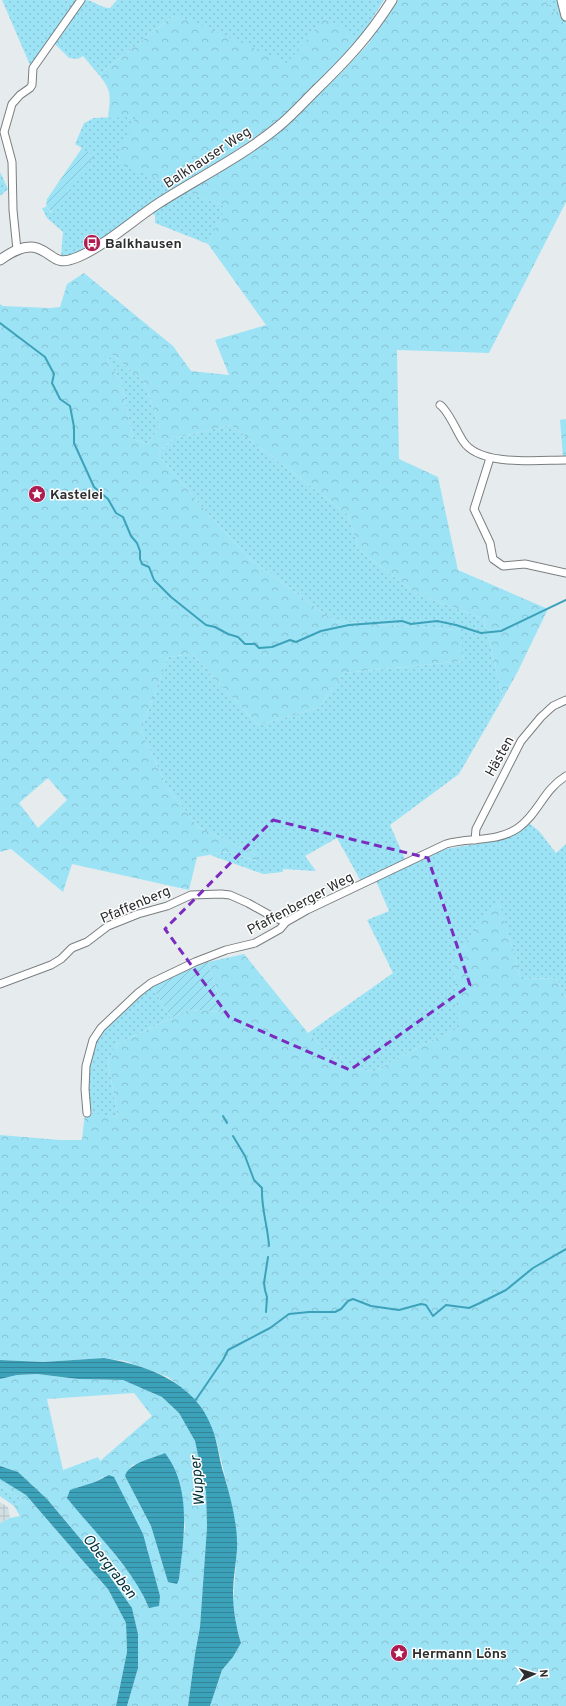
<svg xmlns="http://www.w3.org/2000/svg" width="566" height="1706" font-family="Overpass,sans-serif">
<defs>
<pattern id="industrial-grid" width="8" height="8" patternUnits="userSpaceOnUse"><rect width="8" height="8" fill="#d1dfe3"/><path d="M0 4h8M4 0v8" fill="none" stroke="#b4c0c3"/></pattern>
<pattern id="grass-dots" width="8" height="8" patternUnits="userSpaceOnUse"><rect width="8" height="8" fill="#9de3f6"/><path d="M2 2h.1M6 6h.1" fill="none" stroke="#88c3d3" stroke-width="1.8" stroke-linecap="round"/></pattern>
<pattern id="forest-crowns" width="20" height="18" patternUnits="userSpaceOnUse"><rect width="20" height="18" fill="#9de3f6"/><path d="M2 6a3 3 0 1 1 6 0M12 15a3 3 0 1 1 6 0" fill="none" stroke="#88c3d3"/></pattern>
<pattern id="garden-furrows" width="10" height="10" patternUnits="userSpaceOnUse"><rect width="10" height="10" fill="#9de3f6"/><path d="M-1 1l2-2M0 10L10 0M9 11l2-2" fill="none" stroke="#88c3d3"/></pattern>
<pattern id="water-rules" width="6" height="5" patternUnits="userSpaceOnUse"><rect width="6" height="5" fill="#3ca2ba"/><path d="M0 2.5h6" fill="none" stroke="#338498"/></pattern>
</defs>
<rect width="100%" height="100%" fill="#e6eced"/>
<path fill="url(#industrial-grid)" d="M0,1502L8,1507L10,1518L0,1523Z"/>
<path fill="url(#grass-dots)" d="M2,0H78L35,62L30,65Z
M84,0C94,0 100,8 110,8L117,0H384L359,40L287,64L173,16L99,75L83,56L78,59L69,58L53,42Z
M545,0H557L559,7L555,14Z
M136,116L179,188L85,250L68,257L61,256L63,232L47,218L42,208L46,207L52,213L82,148L75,144L84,123L94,118Z
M0,172L8,189L0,196Z
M186,191L226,207L208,244L155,223V215L150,213Z
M113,355L144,382L160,427L147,444L133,439L121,381L107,360Z
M231,425L348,515L359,550L415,593L484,619L503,698L459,774L390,825L408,866L445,849L489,842L529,823L539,831L556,853L566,844V998L556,978L521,979L498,899L453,960L460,1028L430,1041L374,1071L344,1068L308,1033L393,973L367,920L389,911L376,881L364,887L337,838L305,856L316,871L283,869V872L263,874L210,855L227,852L257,861L255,854L198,827L167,787L141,730L168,657L192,654L258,725L319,708L344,673L464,661L459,630L334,621L249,558L201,506L158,454L174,438Z
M151,985L171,1018L117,1044L108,1063L118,1117L92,1114L87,1089L88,1064L95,1039L114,1018Z
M0,1486L23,1500L14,1506L0,1496Z"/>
<path fill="url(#forest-crowns)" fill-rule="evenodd" d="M398,0H545L555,14L562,0H566V202L489,353L397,350L399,459L438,477L458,570L548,609L517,673L503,698L484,619L415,593L359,550L348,515L231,425L174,438L158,454L201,506L249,558L334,621L460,630L464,661L344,673L319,708L258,725L192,654L168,657L141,730L167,787L198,827L255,854L258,861L227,852L197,857L189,890L72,864L63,892L11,849L0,852V304L3,306L50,308L60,307L67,284L84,273L173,346L191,371L229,375L215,340L266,325L208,244L225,207L186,191L282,128L342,72L368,44ZM113,355L144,382L160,427L147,444L133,439L121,381L107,360ZM48,778L67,800L38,828L19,803Z
M173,16L187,19L287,63L326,17L359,40L328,74L275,124L179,188L113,161L136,117L108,118C110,97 113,92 99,75Z
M566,419V457H563L560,420Z
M498,898L521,979L556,978L566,998V1706H210L222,1670L233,1657L241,1643L236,1625L233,1602L237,1549L233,1514L227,1485L216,1439L178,1385L168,1377L160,1374L125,1361L104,1358L43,1362L0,1360V1135L60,1140H82L85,1112L118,1117L108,1063L117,1044L188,1010L223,1012L208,962L244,954L308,1033L344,1068L374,1071L430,1041L459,1028L453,960Z
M37,1374L78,1379L123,1380L133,1384L162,1397L179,1413L195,1441L206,1492L207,1527L200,1627L195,1654L188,1706H127L138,1668V1634L132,1608L99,1561L47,1499L18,1472L0,1466V1379L17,1375ZM134,1393L152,1416L100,1461L98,1457L63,1470L47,1399ZM146,1461L179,1481L185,1526L179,1579L168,1582L151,1526L125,1476L132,1465ZM103,1477L119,1487L148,1550L149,1608L136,1581L90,1523L72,1504L95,1482Z
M0,1479L26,1495L83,1561L108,1589L126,1623L127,1652L116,1706H0V1523L10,1518L20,1516L14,1506L23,1500L0,1486Z"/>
<path fill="url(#garden-furrows)" d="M82,148L94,156L53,213L46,207L47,199Z
M208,962L223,1012L188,1010L171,1018L151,985Z"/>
<path fill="url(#water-rules)" d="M104,1358C147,1365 196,1383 212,1428C218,1443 219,1460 224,1475C231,1499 238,1525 237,1550C236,1564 233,1578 233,1592C233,1609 236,1627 241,1643L233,1657L222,1670L210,1706H188L195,1654L200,1627L207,1527L206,1492L195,1441L179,1413L162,1397L123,1380L78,1379L37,1374L17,1375L0,1379V1360L43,1362Z
M165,1453C192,1488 184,1538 179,1579L177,1584L168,1582L151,1526L125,1476C128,1463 154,1458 165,1453Z
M0,1466L18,1472L47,1499L99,1561L132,1608L138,1634V1668L127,1706H116L127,1652L126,1623L108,1589L83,1561L26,1495L0,1479Z
M109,1475L114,1477L143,1534L160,1596L159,1606L149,1608C132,1567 95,1533 67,1498L70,1490L95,1482Z"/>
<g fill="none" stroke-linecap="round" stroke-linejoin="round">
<path stroke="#3ca2ba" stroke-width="2" d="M0,323L45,357L54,374L52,383L60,399L70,406L74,427V443L94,487L108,499L116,513L123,517L131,536L137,543L140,551V559L142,564L149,567L154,580L171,597L206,625L215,627L228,634L238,637L245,644H255L259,648L272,647L290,640L296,642L321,631L349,625L402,621L411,624L437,621L456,625L481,633L501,631L566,600
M223,1116L227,1123
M233,1136L245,1156L254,1180L262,1188C261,1208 268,1227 269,1246
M266,1312L267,1297L265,1290L264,1283L268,1257
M195,1401L223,1360L228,1350L270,1328L289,1314L309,1312H335L341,1309L348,1301L353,1299L371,1306L399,1310L421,1304L426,1305L433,1316L446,1305L469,1308L480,1303L506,1290L533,1268L566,1249"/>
<defs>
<path id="minor" d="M17,250L13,210L12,162L4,132L12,104L20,95L30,88L32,85L33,68L81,0
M440,405C448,410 457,432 463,441C479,467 539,460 566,460
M490,458L474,509L490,543L493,559L503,566L525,564L566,573
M475,840L476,829L521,741L541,717L553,706L566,700
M0,984L51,965L61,959L72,948L87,942L108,926L138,914L167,906L191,895L221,894L230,895L248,903L273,917L286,922
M87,1113L85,1089L86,1066L93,1040L101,1028L138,993L151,983L195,962L226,950L255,943L280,929L286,922L307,910L446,844C470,837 496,843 518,828C539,813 543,790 566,776"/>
<path id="major" d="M562,0L566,16
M0,260C10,253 24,244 37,248C56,255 54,267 78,257C106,245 133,220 159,203C198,178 243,156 279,126C291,116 302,104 314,92C344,63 369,37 392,0"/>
</defs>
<use href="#minor" stroke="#7a7e80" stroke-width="9"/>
<use href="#major" stroke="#7a7e80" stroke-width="11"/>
<use href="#minor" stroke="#fff" stroke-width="7"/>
<use href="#major" stroke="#fff" stroke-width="9"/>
</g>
<path fill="none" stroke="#7b2cbf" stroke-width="3" stroke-dasharray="8 5" stroke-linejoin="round" d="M273,820L428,858L470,985L350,1070L229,1017L165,929Z"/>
<defs>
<symbol id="bus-disc" viewBox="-11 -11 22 22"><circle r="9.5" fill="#ae1d50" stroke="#fff"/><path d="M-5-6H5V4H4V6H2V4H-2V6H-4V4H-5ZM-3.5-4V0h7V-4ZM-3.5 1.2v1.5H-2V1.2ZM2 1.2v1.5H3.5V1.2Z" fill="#fff"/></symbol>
<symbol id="sight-disc" viewBox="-11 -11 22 22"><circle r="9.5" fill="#ae1d50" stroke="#fff"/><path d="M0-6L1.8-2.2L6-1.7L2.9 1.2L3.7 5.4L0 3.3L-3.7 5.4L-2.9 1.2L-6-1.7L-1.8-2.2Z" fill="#fff"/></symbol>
</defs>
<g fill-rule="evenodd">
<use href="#bus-disc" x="82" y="233" width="20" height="20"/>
<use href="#sight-disc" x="27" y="484" width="20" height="20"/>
<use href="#sight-disc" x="389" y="1643" width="20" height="20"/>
</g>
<g text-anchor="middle" stroke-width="3" stroke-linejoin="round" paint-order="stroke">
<g font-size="14" fill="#2d2e2f" stroke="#fff">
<text transform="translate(207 157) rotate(-33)" y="5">Balkhauser Weg</text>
<text transform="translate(499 756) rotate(-61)" y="5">Hästen</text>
<text transform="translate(300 903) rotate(-28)" y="5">Pfaffenberger Weg</text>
<text transform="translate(135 904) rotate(-23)" y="5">Pfaffenberg</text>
</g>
<g font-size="14" font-weight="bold" fill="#2d2e2f" stroke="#fff" text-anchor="start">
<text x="105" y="248">Balkhausen</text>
<text x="50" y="499">Kastelei</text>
<text x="412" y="1658">Hermann Löns</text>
</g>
<g font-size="15" font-style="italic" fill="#00303a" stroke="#fff">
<text transform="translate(197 1481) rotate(-95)" y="5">Wupper</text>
<text transform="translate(110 1566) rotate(52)" y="5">Obergraben</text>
</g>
</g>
<g transform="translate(534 1674) rotate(86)" stroke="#ffffff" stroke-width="3" paint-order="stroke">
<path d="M0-3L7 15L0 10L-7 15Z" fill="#2d2e2f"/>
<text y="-6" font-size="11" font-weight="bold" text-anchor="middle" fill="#2d2e2f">N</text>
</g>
</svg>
